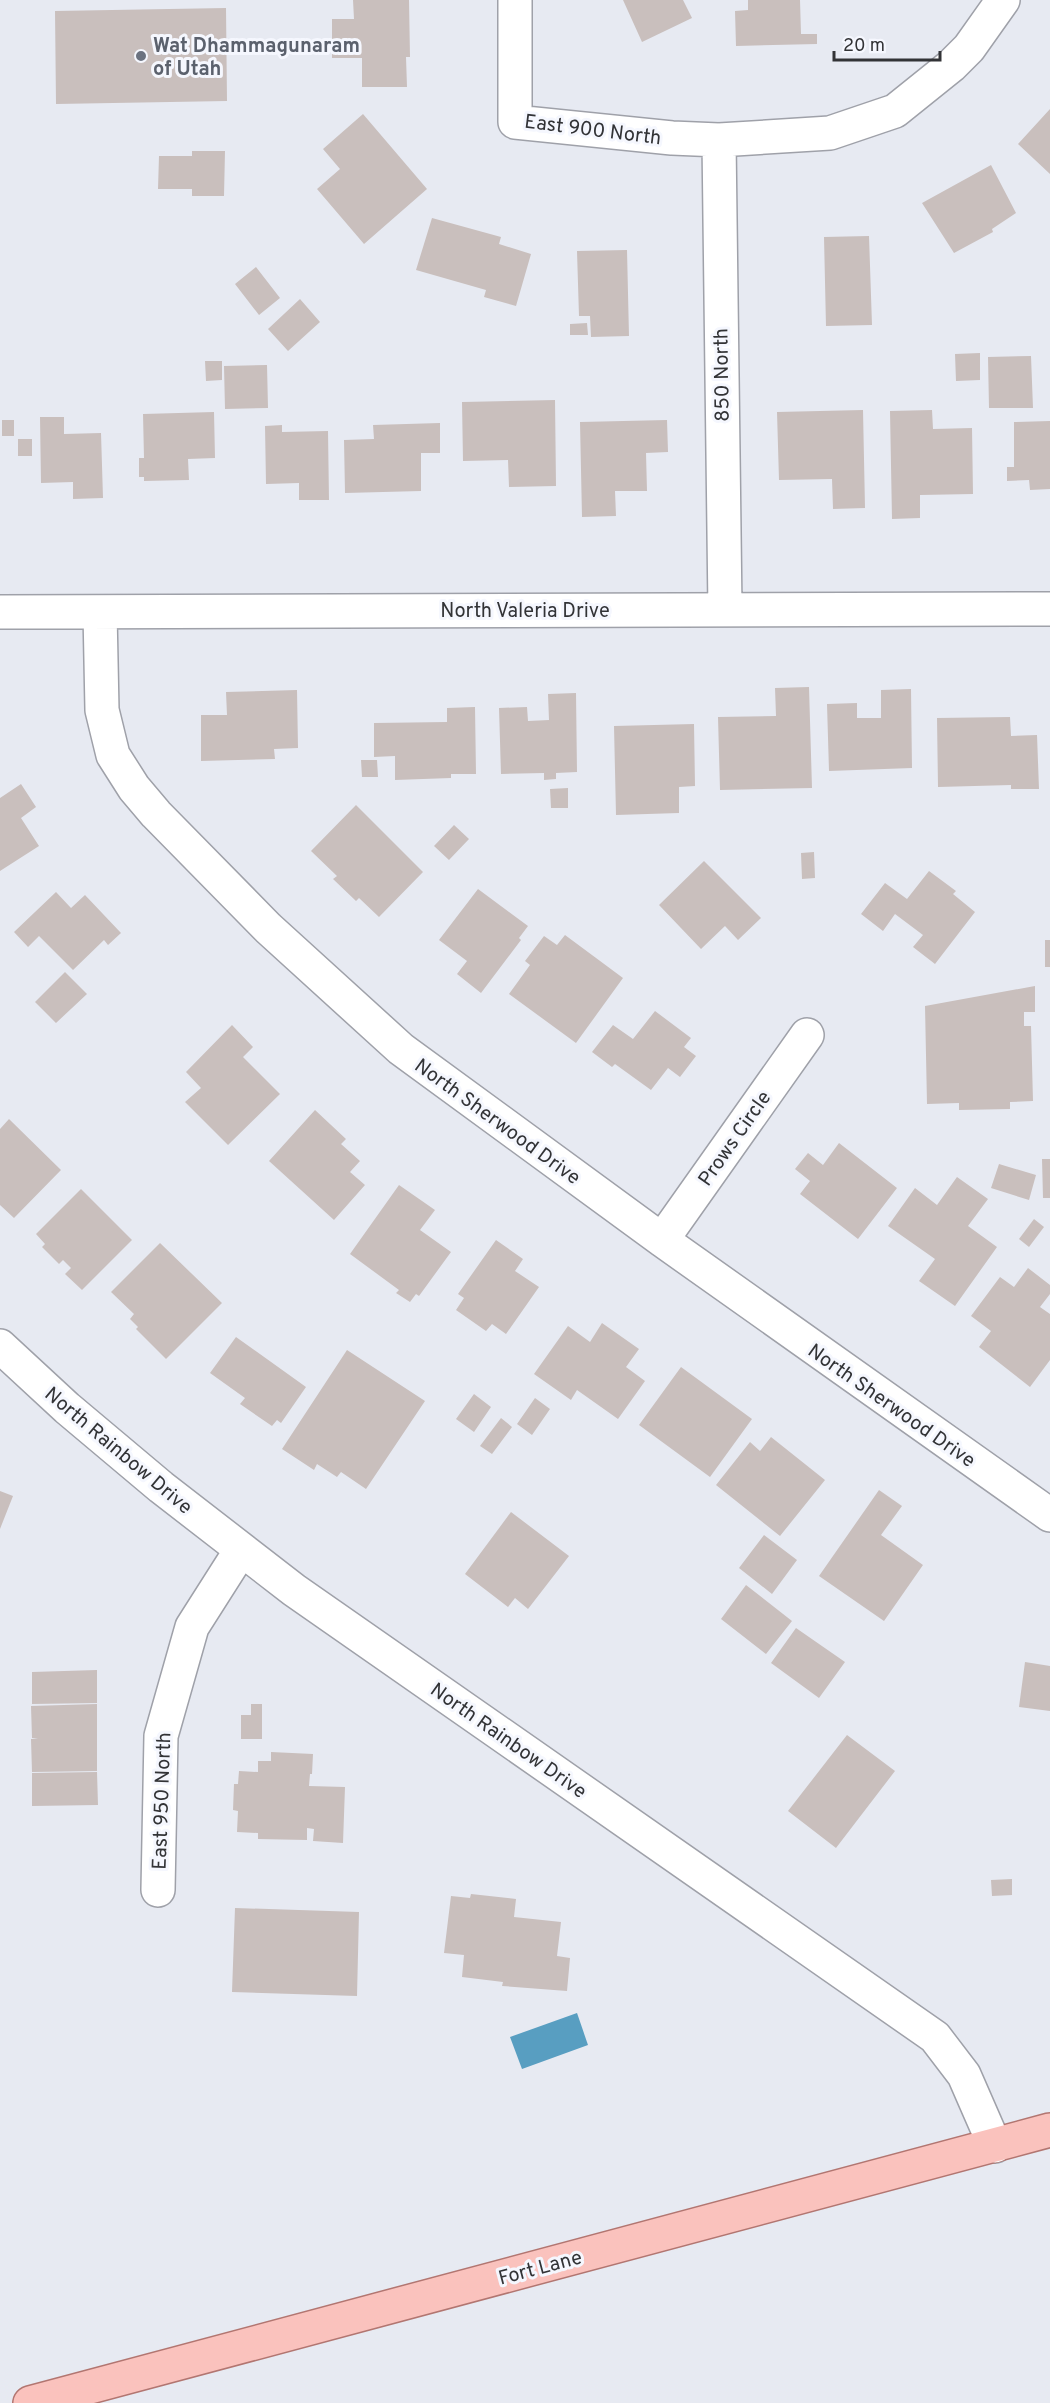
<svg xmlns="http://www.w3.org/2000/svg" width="1050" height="2403" font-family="Overpass,sans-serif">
<rect width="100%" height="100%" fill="#e7eaf2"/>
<path fill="#589ec1" d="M577,2013L588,2045L522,2069L510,2037Z"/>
<path fill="#c9bfbd" d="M353,0H409L410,57H406L407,87H362V58H332V19H354Z
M623,0H683L692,18L642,42Z
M748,0H800L801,34H817V44L736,46L735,11L748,10Z
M226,8L227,101L56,104L55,11Z
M1050,109V174L1018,144Z
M363,114L427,189L364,244L317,189L340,169L323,149Z
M192,151H225L224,196H192V189H158L159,156H192Z
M991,165L1016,213L992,229L993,232L954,253L922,203Z
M432,218L501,237L499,244L531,254L516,306L484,297L486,290L416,270Z
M869,236L872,325L826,326L824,237Z
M627,250L629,336L591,337L590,316H579L577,251Z
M256,267L280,298L259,315L235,284Z
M300,299L320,322L288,351L268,329Z
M587,323L588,335H570V324Z
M980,353V380L956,381L955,354Z
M1031,356L1033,408H989L988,357Z
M205,361H222V380L206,381Z
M267,365L268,408L225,409L224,366Z
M555,400L556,486L509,487L508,460L463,461L462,402Z
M863,410L865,508L833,509L832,479L779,480L777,412Z
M932,410L933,429L972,428L973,494L920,495V518L892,519L890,411Z
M214,412L215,458L188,459L189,480L144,481V477H139V458H144L143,414Z
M40,417H64V434L101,433L103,498L73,499V482L41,483Z
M2,420H14V436H2Z
M667,420L668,452L646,453L647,491H615L616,516L582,517L580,422Z
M1050,421V489L1030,490L1029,480L1007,481V467H1014V422Z
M440,423V453H421V491L345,493L344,440L374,439L373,425Z
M282,425V432L328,431L329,500H299V483L266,484L265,426Z
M18,439H32V456H18Z
M809,687L812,788L720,790L718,717L776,716L775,688Z
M911,689L912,768L829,771L827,704L857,703V718H881V690Z
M297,690L298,748L274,749L275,759L201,761V715H227L226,692Z
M576,693L577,772L556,773V779L544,780V773L501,774L499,708L527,707L528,721L549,720L548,694Z
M475,707L476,774H451V778L395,780V756L374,757V723L447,722V708Z
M1010,717L1011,736L1037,735L1039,789H1011V785L938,787L937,718Z
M694,724L695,786L679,787V813L616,815L614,726Z
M361,760H377L378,777H362Z
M21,784L36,807L21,818L39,846L0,871V798Z
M568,788V808H551L550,789Z
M356,805L423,872L379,917L359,898L356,901L333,879L337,876L311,851Z
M454,825L469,839L449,860L434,846Z
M814,852L815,878L802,879L801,853Z
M704,861L761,918L738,940L725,926L701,949L659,905Z
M929,871L956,891L953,894L975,912L935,964L913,947L923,935L895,914L883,931L861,914L885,883L907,899Z
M478,889L528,926L519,938L521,940L481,993L457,974L467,961L439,940Z
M56,892L71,908L85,895L121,933L108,945L104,940L73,970L39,936L28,947L14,932Z
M565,935L623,978L576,1043L509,994L530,965L525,961L544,936L557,945Z
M1045,940H1050V967H1045Z
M65,972L87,994L56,1023L35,1002Z
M1035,986V1012H1024V1026H1031L1033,1101L1010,1102V1109L959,1110V1103L927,1104L925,1006Z
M655,1011L691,1038L684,1047L696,1056L680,1077L668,1068L651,1090L615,1064L612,1067L592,1052L613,1025L633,1039Z
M232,1025L253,1047L243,1057L280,1094L228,1145L185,1102L201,1088L186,1072Z
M315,1110L346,1139L341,1144L360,1161L350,1172L365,1185L334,1220L269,1161Z
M9,1119L61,1170L14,1218L0,1205V1129Z
M839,1143L897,1188L858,1239L800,1194L810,1181L795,1169L808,1153L823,1165Z
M1042,1159H1050V1198H1043Z
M999,1164L1036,1175L1029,1200L991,1188Z
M957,1177L988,1199L968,1226L997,1247L955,1306L919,1281L935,1259L888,1226L915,1188L937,1205Z
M399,1185L435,1210L420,1230L451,1252L419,1296L416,1294L410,1302L396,1293L399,1290L350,1254Z
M81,1189L132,1240L82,1290L65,1274L71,1268L63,1260L59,1264L42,1247L45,1244L36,1234Z
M1034,1219L1044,1227L1029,1247L1019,1239Z
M496,1240L523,1259L515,1271L539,1287L506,1334L492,1324L486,1331L456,1310L464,1298L458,1294Z
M160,1243L222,1303L166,1359L136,1329L138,1327L130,1319L134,1314L111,1292Z
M1028,1268L1050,1285V1294L1040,1307L1050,1314V1360L1030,1387L979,1347L991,1331L971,1316L1000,1277L1014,1287Z
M602,1323L639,1349L626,1367L645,1381L618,1419L577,1390L571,1400L534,1374L568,1326L590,1342Z
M236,1337L306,1387L281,1423L277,1420L272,1426L240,1404L245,1398L210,1373Z
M347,1350L425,1401L366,1489L341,1472L337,1477L317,1464L314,1470L282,1449Z
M681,1367L752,1419L710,1477L639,1425Z
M474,1394L491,1407L474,1432L456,1419Z
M535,1398L550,1409L532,1435L517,1424Z
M501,1418L512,1427L492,1454L480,1446Z
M771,1437L825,1480L780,1536L716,1485L750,1442L760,1451Z
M879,1490L902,1506L881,1535L923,1565L884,1621L819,1576Z
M0,1491L13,1496L0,1529Z
M511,1512L569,1556L528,1609L515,1598L508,1607L465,1574Z
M764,1535L797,1560L772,1594L739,1568Z
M746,1585L792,1621L766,1654L721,1619Z
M796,1628L845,1662L819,1698L771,1663Z
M1025,1662L1050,1666V1711L1019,1707Z
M97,1670V1703L32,1704V1672Z
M97,1704V1771L32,1772L31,1739H38L32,1738L31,1706Z
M251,1704H262V1739H241V1715H251Z
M847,1735L895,1771L836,1848L788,1811Z
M271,1752L313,1754L312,1774H310L309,1786L345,1787L343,1843L313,1841L314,1829L307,1828V1840L258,1839V1833L237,1832L238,1811L233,1810L234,1784H238L239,1771L258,1772V1761H271Z
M97,1772L98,1805L32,1806V1773Z
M1012,1879V1895L992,1896L991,1880Z
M471,1894L516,1899L514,1917L561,1922L557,1956L570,1958L567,1991L502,1986L503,1982L462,1977L464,1955L444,1953L451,1896L470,1898Z
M235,1908L359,1912L357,1996L232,1992Z"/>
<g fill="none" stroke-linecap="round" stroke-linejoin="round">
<defs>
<path id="minor" d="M515,0V122L672,138L719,140L830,133L895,111L951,66L969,48L1003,0
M719,140L725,610
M0,612L1050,609
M100,612L102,710L113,755L134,788L156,814L268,928L401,1049L662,1240L1050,1515
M662,1240L807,1035
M0,1346L67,1408L161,1487L294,1590L935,2037L964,2075L995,2146
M158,1890L161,1736L192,1627L241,1550"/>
<path id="major" d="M30,2403L1050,2130"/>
</defs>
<use href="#minor" stroke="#9fa1a9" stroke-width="36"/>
<use href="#major" stroke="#b27671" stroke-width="36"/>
<use href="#minor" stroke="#fff" stroke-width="33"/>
<use href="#major" stroke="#fac2bd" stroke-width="33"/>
</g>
<circle fill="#6b7280" stroke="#f5f7fe" stroke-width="2" cx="141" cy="56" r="6"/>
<g text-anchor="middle" stroke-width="6" stroke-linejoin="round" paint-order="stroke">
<g font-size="20" font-weight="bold" fill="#5b616d" stroke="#f5f7fe" text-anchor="start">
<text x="153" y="52">Wat Dhammagunaram<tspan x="153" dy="23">of Utah</tspan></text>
</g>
<g font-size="20" fill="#323336" stroke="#f5f7fe">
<text transform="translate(593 129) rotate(7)" y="7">East 900 North</text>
<text transform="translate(721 375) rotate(-91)" y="7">850 North</text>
<text x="525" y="617">North Valeria Drive</text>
<text transform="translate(498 1121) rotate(36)" y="7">North Sherwood Drive</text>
<text transform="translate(734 1138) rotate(-55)" y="7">Prows Circle</text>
<text transform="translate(892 1405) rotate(35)" y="7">North Sherwood Drive</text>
<text transform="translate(119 1450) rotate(40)" y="7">North Rainbow Drive</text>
<text transform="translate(509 1740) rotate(35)" y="7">North Rainbow Drive</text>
<text transform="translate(161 1801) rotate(-88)" y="7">East 950 North</text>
<text transform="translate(540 2267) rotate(-15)" y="7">Fort Lane</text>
</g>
</g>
<path d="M834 51v9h106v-9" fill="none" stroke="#323336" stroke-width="3"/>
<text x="843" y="51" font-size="18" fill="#323336" stroke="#f5f7fe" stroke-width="4.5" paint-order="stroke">20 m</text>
</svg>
